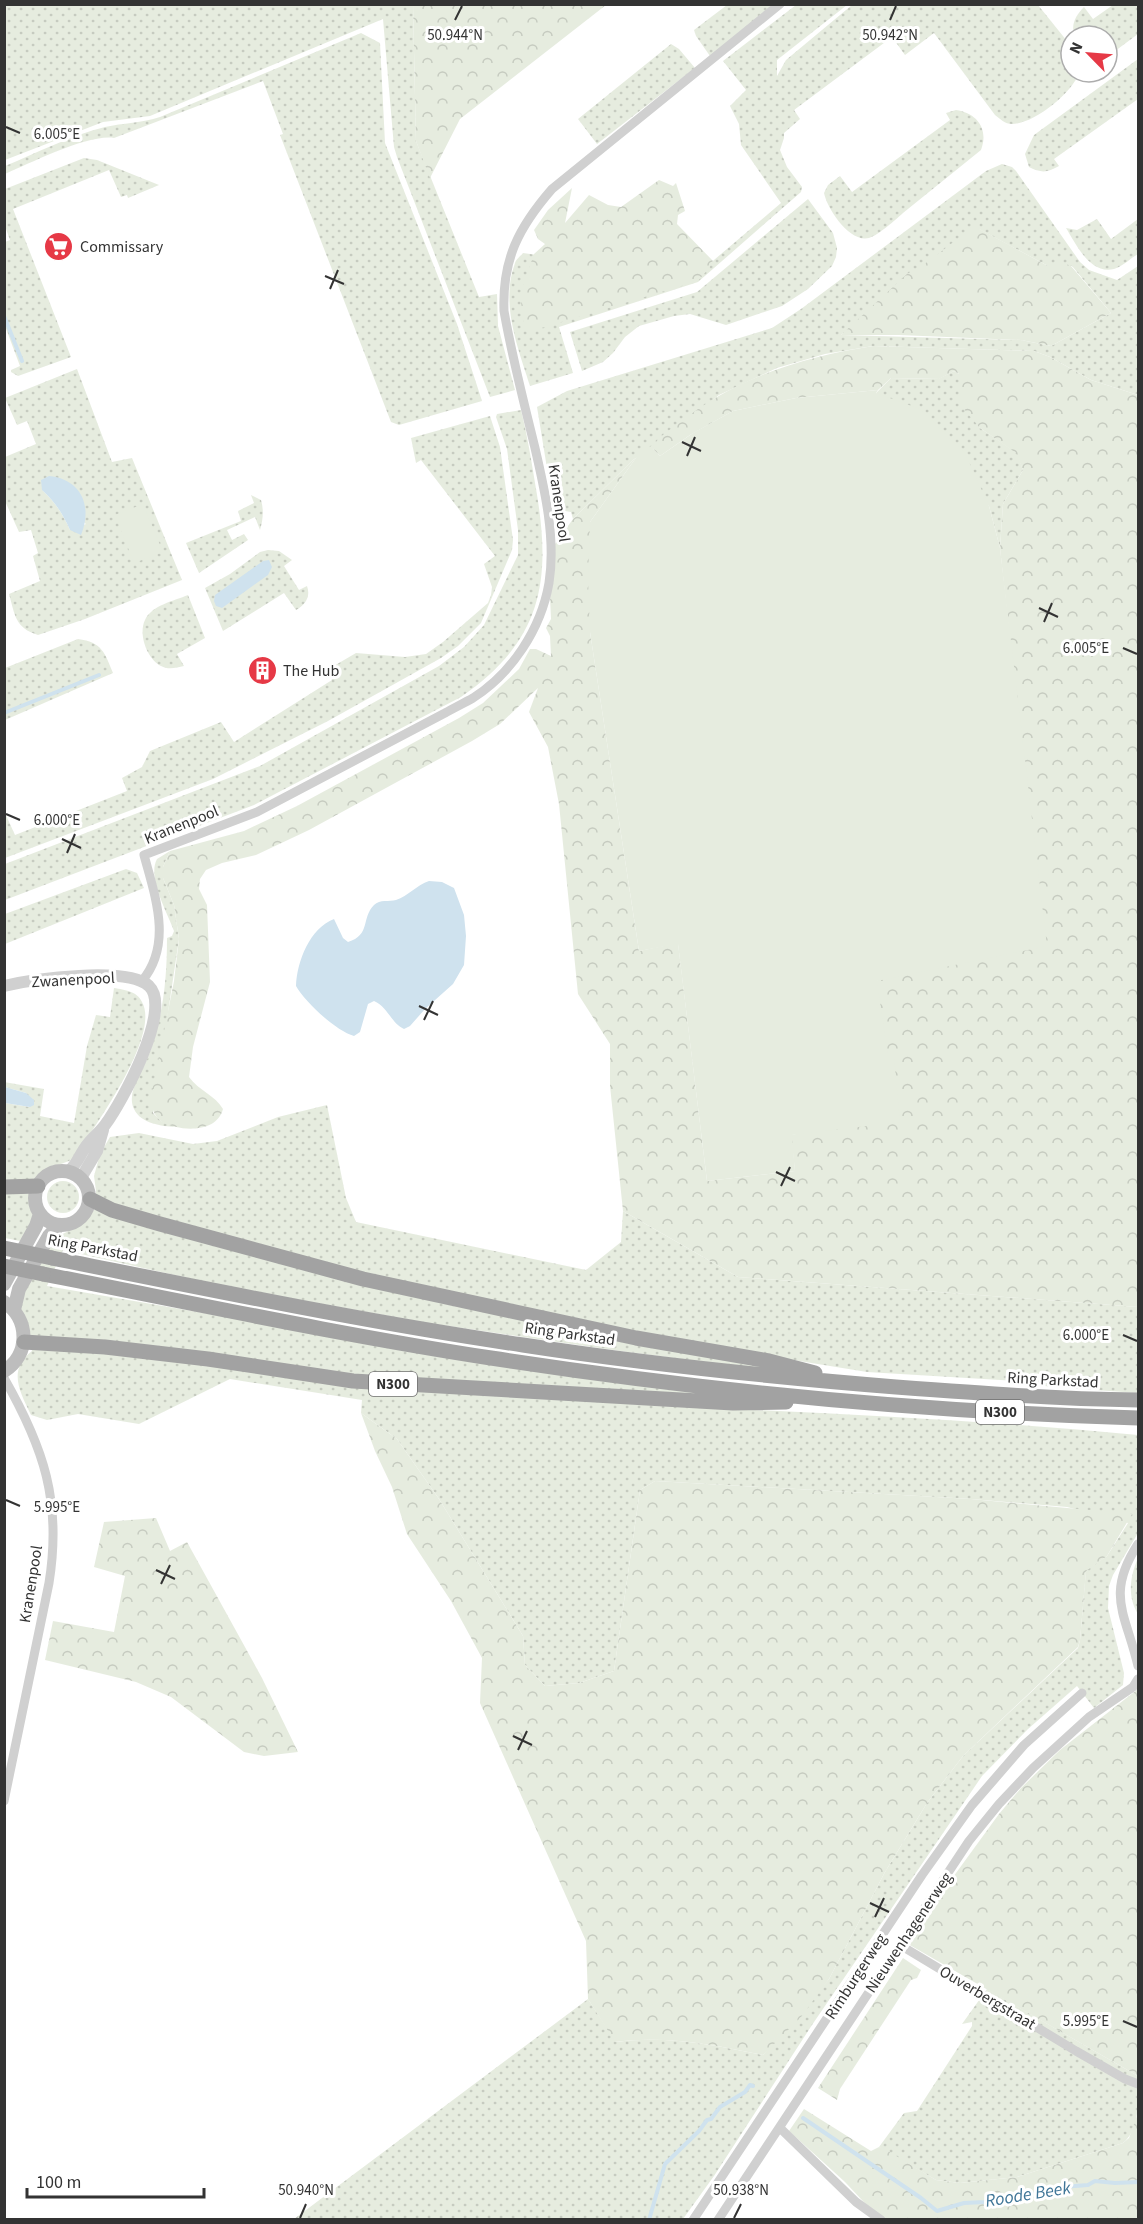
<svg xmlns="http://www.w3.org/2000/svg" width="1143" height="2224" font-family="'Source Sans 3',sans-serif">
<defs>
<pattern id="grass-dots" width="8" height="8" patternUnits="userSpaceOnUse" patternTransform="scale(1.5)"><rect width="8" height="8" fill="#e6ecdf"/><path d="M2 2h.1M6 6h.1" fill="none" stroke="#c6cbc0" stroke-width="1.8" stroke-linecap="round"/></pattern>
<pattern id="forest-crowns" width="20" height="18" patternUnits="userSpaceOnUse" patternTransform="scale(1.5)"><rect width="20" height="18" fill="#e6ecdf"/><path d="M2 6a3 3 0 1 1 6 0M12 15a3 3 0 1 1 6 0" fill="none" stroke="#c6cbc0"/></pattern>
</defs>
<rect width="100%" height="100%" fill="#fff"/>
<path fill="url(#grass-dots)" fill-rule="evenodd" d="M4,5H413L416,141L479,297L497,294L498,326L515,390L490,397L397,157L394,147L383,19L150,116L103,122L5,160Z
M727,5H773L710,56L696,36L694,30Z
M796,5H847L777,60V76L786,60L852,5H1038L1071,46V72L1079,73C1072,93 1034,124 1012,124C1005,124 1000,119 995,115L934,33L905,55L892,37L794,110L800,119L784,133V138L780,150L787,167L802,187L801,192L698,282L559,327L573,373L530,386C518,348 500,303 515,263C516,259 521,256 523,253L694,277L781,203L741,145L739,124L730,106L746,90L723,61Z
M1113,5H1138V34L1107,57V36H1075C1070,25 1076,15 1084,7L1093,19Z
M361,33L380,43L385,143L457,324L482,401L399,425L391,422L280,135L283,134L263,81L114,138C88,134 31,163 5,174V166C37,153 71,135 105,127C123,123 142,123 160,117Z
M671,44L679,49L695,68L597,144L578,119Z
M1138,59V99L1054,159L1059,166C1047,173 1041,173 1029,167L1025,154L1034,135Z
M956,110C977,113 989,129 981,150C955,171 929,192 903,213C895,220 879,235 869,238C849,243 827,208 824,193L828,185L840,176L852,192L950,120L946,113Z
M84,158L97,160L159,185L128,198L127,195L121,197L109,170L13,209L71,357L18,376L11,372V370L20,366L5,326V242L10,240L5,226V189Z
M1002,164L1012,167L1016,171L1080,262L1089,270L1117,280L1138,266V395L1091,380L1050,357L1034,351L873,346L825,354L777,368L719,395L653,449L634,459L573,519L571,512L559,510L553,505L537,407L567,391L772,328L801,309L986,171ZM979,229L1048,266H1072L1111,313L1051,346L1021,340L841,335Z
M808,199L833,233L837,248L836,257L832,266L808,289L782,306L726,325L690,314L674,316L639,326L625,337L613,353L603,362L582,371L570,332L697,292Z
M1097,219L1111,239L1138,219V254C1131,258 1123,266 1114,269C1090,275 1076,244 1066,228L1077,230Z
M77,369L112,462L132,458L182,580L85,619L38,635C15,628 15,615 9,594L40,581L33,556L38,553L31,530L19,532L5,501V457L36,444L27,421L17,425L5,398ZM42,490L86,524L70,530C63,514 55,502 42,490Z
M954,371L959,374L980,428L1017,453L1023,470L1003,504L1000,548L989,506L876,393L891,378L938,379Z
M521,410C527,434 531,458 535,483C552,577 545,639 461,697L254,805L5,900V864L260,766L439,666L464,647L484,625L518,555V530L507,449L496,417L497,414Z
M490,416L500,447L513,540L512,550L481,623L458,646L441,658L328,721L213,779L5,858V813L15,835L127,791L122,778L142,767L150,751L221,722L234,742L332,680L327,670L356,653L405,657L426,654L443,642L488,603L491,595L492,587L484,564L495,556L421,460L416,463L411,438Z
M251,495L261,500C264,510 263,520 260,530L255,517L227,530L232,540L244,534L248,540L199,573L186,543L241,521L238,511L254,503Z
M268,550L279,551L292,560L284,566L299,590L307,586C311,597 305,605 296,610L284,593L223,631L205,588L230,574L260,552Z
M188,595L205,638L177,654L184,666C176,668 168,670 161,666C147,659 138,634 145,620C152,605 174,601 188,595Z
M78,639C102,642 105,653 113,673L5,720V668Z
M170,851L163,867V878L174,905L179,939L153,1113L161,1121L175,1127C162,1126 141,1124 134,1109C126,1093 142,1072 148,1057C163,1018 167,980 167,938L172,936L174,931C167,912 147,877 157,859Z
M126,869L137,873L144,888L5,944V914Z
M114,988C125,990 137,991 142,1002C161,1035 94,1128 75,1156L69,1161L50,1168L33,1180L5,1181V1103L30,1107L26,1093L5,1087L4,1082L44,1089L40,1116L74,1123L87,1046L96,1015L110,1017Z
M327,1105L346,1198L356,1222L586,1270L621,1242L623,1211L738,1277L1138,1307V1393L1051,1387L1017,1381L867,1372L793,1360L766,1370L613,1350L428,1323L228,1287L63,1250L47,1286L267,1324L735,1397L732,1409C868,1415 1003,1422 1138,1435V1533L1113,1575L1109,1586L1108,1608L1124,1673L1123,1685L1094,1708L1077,1686L1028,1729L982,1776L812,2025L714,2176L683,2219H294L588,1999L616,2042C665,2035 715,2045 763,2055L829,1979L885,1872L927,1803L963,1756L1078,1648L1080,1640L1086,1570L1107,1556L1128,1523L1067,1507L971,1499L655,1481L640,1490L614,1671L579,1683L545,1686L525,1665L523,1636L439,1499L397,1439L361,1413L362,1400L230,1379L139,1424L78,1414L47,1420L31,1415C20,1392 7,1370 32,1351L21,1311L20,1298L55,1238L80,1225L95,1209L96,1191L94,1176L100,1154L110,1137L139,1133L193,1144L217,1141L278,1117Z
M47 1197a16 16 0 1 1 32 0a16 16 0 1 1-32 0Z
M5,1191L31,1194L34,1214L25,1242L5,1238Z
M1138,1558V1614C1127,1597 1130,1576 1138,1558Z
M987,1989L1138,2076C1138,2098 1141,2128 1123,2143L1017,2177L960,2183L936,2180L879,2147L904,2113L917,2111L972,2026V2022L962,2024Z"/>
<path fill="url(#forest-crowns)" d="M413,5V4L606,5L460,119L430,178L416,141Z
M659,180L673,186L676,183L685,211L678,215L677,224L713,261L709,265L710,267L698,281L528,332L524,326L520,294L534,254L545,244L538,239L534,230L548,210L572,188L565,223L589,195L608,205L621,207Z
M974,226L1048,266L1059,261L1071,266L1111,313L1051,346L1021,340L899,335H841L907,274L929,261Z
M873,346L1034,351L1050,357L1091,380L1138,395V1307L738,1277L623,1211L610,1086V1044L578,994L559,804L548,747L529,712L538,688L500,724L472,741L309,830L256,855L222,863L206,870L200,879L199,889L207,905L210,982L193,1047L189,1077C199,1091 215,1095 223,1109C217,1133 181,1132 162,1122C155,1117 153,1110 150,1102L174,981L179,939L174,905L163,878V867L170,851L244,831L297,806L459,718L483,703L519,669L530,649H536L551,656L550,636L546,628L551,619L550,597L555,544L573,519L638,455L590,522V632L639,951L678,943L707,1181L795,1171L791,1135L807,1132L801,1067L877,981L1028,805L1000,548L1003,504L1023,470L1016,453L980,428L959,403V374L954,371L939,379L891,378L878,390L796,398L733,411L690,435L660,456L653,449C655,438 670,430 678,424C735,378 802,357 873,346Z
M361,1413L397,1439L439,1499L523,1636L525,1665L545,1686L579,1683L614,1671L640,1490L655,1481L971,1499L1132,1514L1107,1556L1086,1571L1080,1640L1078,1647L963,1756L927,1803L885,1872L829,1979L801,2017L763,2055C715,2045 665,2035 615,2042L588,1999L586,1941L480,1703L482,1658L451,1601L407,1534L392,1487L375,1451Z
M156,1518L170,1551L187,1542L262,1678L298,1752L264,1756L244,1752L171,1697L136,1682L45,1660L53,1621L114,1632L125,1576L94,1567L104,1522Z
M1138,1689V2076L908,1944L948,1884L999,1814L1021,1788L1060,1750Z
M903,1958L921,1970L917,1978L911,1980L840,2089L837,2100L818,2088Z
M804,2109L871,2151L879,2147L883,2148L936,2180L960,2183L1017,2177L1123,2143L1129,2138L1138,2113V2219H883L876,2215L845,2182L789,2131Z"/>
<path fill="#e6ecdf" d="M878,390L876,393L920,409L965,453L989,506L1000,548L1047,946L877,981L888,1057H894L900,1122L792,1135L795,1171L707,1181L678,944L639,951L590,632L588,578L590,522L638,455L654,444L653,449L660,456L693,433L733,411L796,398Z
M143,504L163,552L134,563L115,515Z"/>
<path fill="#cfe2ee" d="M49,476C81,479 93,506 81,535L70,530C63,514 55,502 42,490L41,480Z
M269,560L272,567L268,575L222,608L216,606L214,601L215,595L263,561Z
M429,881L442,882L454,888L464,915L466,936L464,965L453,984L425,1009L410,1026L404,1029C391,1023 388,1007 374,1001L368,1004L360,1032L354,1036C336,1031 305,1002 296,986C297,961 310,928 334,919L343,938L348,942C371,935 361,918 374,905C380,899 389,902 396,900C408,896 417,885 429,881Z
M5,1087L26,1093L34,1100V1105L30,1107L5,1103Z"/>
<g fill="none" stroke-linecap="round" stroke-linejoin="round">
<path stroke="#cfe2ee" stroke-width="4" d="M4,316L22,361
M4,713L99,675
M803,2118L921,2198L937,2211L964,2203L985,2202L1018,2193L1028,2195L1062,2187L1088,2185L1095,2181L1115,2183L1138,2182
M649,2220L665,2164L699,2131L707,2120L711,2119L720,2107L745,2092L750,2085L753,2086"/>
<path stroke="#d0d0d0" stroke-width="9" d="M142,981C173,944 155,896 144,855L257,812L445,713C454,708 464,703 473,698C512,673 541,629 549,583C556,539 545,491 535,448C524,403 512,357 504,311C502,259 519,227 552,189L780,4
M4,1378C44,1448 62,1502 49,1583L4,1801
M1138,1544C1105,1595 1126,1614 1138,1666
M900,1945L1076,2051L1125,2079L1138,2084
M780,2128L856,2202L881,2220
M693,2220L922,1875L972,1805L1024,1745L1082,1693
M718,2220L969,1841L999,1804L1033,1768L1089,1717L1133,1687L1138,1679"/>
<path stroke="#d0d0d0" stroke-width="12" d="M4,986C33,979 127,966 149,986C173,1009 122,1102 105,1125C100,1132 92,1138 87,1145C80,1154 77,1164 69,1171
M81,1178L97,1151L103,1130"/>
<path stroke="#bdbdbd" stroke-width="14" d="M35 1198a27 27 0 1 1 54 0a27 27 0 1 1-54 0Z
M4,1284L36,1226L40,1214
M4,1302C30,1319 30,1355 4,1371
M14,1310L19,1289L49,1236L59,1225"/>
<path stroke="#a2a2a2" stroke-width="15" d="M4,1187L38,1186
M90,1199L112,1210L160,1224L363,1279L636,1338L769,1361L815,1373
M52,1258C208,1289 365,1322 523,1345C647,1364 772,1377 896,1387C977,1393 1058,1399 1138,1400
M43,1274C192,1303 341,1335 491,1358C705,1391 922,1412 1138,1418
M24,1342L105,1347L208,1359L353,1381L733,1403L786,1402"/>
<path stroke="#a2a2a2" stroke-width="15" d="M4,1248L52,1258
M4,1266L43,1274"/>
</g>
<path fill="none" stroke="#333" stroke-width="2" d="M455,20L462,6M890,20L896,6M6,127L20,133M325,276L344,284M330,289L338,270M682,442L701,451M687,456L695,437M1039,608L1058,617M1044,622L1052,603M1123,648L1137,654M6,814L20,820M62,839L81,848M67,853L75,834M419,1006L438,1015M424,1020L433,1001M776,1172L795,1181M781,1186L790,1167M1123,1335L1137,1341M6,1500L20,1506M156,1570L175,1579M161,1584L170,1565M513,1736L532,1745M518,1750L527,1731M870,1903L889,1912M875,1917L884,1898M1123,2021L1137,2027M300,2218L306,2204M734,2218L741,2204"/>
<defs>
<symbol id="supermarket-disc" viewBox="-11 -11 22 22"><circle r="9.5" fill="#e63946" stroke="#fff"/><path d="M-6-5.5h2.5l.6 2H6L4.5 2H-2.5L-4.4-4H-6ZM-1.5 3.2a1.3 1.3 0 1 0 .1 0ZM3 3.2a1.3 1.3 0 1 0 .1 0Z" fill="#fff"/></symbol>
<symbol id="building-disc" viewBox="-11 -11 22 22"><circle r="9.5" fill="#e63946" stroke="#fff"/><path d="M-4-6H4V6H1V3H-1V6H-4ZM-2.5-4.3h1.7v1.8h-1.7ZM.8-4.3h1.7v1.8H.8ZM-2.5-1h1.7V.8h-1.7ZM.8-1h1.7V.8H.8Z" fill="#fff"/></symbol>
</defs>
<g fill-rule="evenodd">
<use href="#supermarket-disc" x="42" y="230" width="33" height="33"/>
<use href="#building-disc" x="246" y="654" width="33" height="33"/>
</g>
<g text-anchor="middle" stroke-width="6" stroke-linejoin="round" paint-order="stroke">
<g fill="#fff" stroke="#707070" stroke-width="1.5">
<rect x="369" y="1372" width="48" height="24" rx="4.5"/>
<rect x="976" y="1400" width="48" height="24" rx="4.5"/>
</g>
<g font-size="15" font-weight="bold" fill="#333">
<text x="393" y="1389">N300</text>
<text x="1000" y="1417">N300</text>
</g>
<g font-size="16" fill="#333" stroke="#fff" text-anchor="start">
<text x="80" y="252">Commissary</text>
<text x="283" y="676">The Hub</text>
</g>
<g font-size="16" fill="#333" stroke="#fff">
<text transform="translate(560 503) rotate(82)" y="6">Kranenpool</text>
<text transform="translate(181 824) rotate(-22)" y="6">Kranenpool</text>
<text transform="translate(73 979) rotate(-3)" y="6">Zwanenpool</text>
<text transform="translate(93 1247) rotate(11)" y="6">Ring Parkstad</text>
<text transform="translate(570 1333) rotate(8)" y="6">Ring Parkstad</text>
<text transform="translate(1053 1379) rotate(3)" y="6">Ring Parkstad</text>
<text transform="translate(30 1584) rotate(-81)" y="6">Kranenpool</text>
<text transform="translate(908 1932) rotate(-56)" y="6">Nieuwenhagenerweg</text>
<text transform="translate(855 1976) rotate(-57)" y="6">Rimburgerweg</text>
<text transform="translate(988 1997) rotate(31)" y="6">Ouverbergstraat</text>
</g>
<g font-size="18" font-style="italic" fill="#3f7597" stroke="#fff">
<text transform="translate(1028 2194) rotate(-9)" y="6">Roode Beek</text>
</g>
</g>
<g font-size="15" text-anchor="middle" fill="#333" stroke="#fff" stroke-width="6" stroke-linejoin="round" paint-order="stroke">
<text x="455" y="40">50.944°N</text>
<text x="890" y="40">50.942°N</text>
<text x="57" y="139">6.005°E</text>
<text x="1086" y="653">6.005°E</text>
<text x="57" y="825">6.000°E</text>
<text x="1086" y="1340">6.000°E</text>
<text x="57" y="1512">5.995°E</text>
<text x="1086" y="2026">5.995°E</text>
<text x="306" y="2195">50.940°N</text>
<text x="741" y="2195">50.938°N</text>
</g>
<rect width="1143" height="2224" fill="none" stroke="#333333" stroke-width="12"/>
<g transform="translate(1089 54) rotate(295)"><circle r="28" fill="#ffffff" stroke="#adadad" stroke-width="1.5"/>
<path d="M0-4.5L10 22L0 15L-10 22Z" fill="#e63946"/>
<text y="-9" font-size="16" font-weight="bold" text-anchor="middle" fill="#333333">N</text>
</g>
<path d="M27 2188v9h177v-9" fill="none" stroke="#333333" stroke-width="3"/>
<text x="36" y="2188" font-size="18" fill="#333333" stroke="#ffffff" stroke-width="4.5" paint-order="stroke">100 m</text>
</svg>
